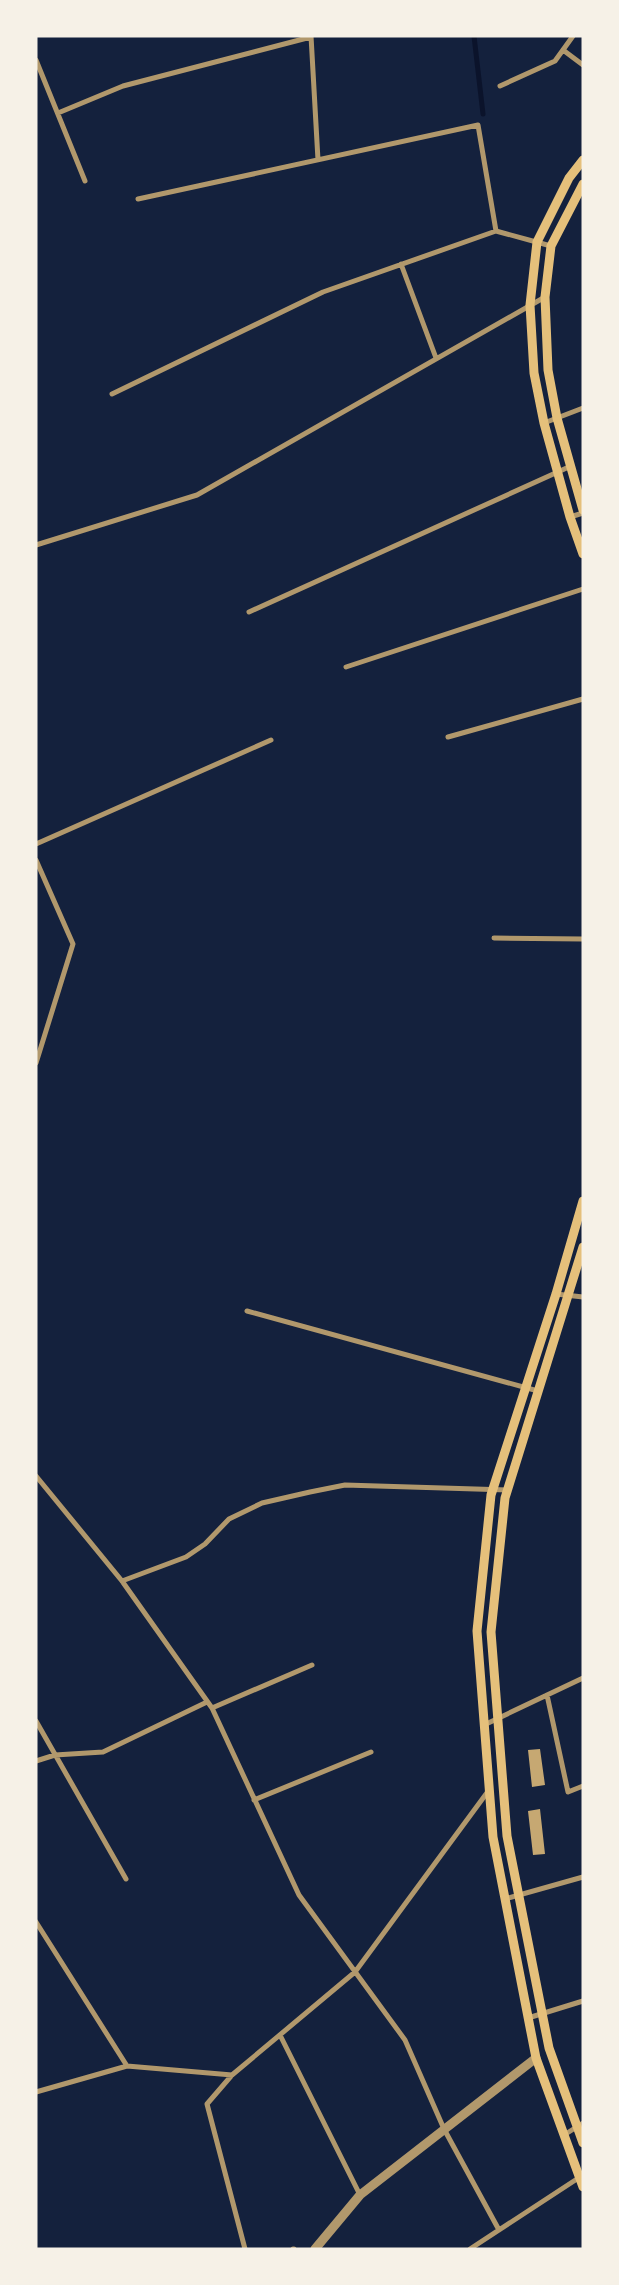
<svg xmlns="http://www.w3.org/2000/svg" width="619" height="2285" font-family="'Titillium Web',sans-serif">
<rect width="100%" height="100%" fill="#14213d"/>
<g fill="none" stroke-linecap="round" stroke-linejoin="round">
<path stroke="#0b132b" stroke-width="5" d="M474,36L483,114"/>
</g>
<path fill="#c6a872" d="M540,1749L545,1785L532,1787L528,1750Z
M540,1809L545,1854L533,1855L528,1811Z"/>
<g fill="none" stroke-linecap="round" stroke-linejoin="round">
<path stroke="#b1986c" stroke-width="5" d="M311,36L318,160
M563,50L583,65
M36,60L85,181
M500,86L555,61L573,36
M58,113L123,86L311,37
M138,199L478,125L496,231
M401,264L436,358
M112,394L323,292L496,231L551,246
M544,423L583,408
M570,517L583,513
M36,545L197,495L545,297
M249,612L571,466
M346,667L583,589
M448,737L583,699
M36,844L271,740
M36,860L73,944L36,1063
M494,938L583,939
M556,1294L583,1297
M247,1311L538,1391
M36,1476L122,1581L212,1708L299,1895L405,2040L444,2129L499,2230
M122,1581L186,1557L205,1544L229,1519L262,1503L310,1492L345,1485L508,1490
M547,1695L568,1792L583,1786
M212,1708L312,1665
M36,1721L126,1879
M484,1725L583,1678
M36,1761L55,1755L103,1752L207,1702
M254,1800L371,1752
M505,1899L583,1877
M36,1922L127,2066
M528,2018L583,2001
M280,2035L360,2195
M36,2092L127,2066L232,2075
M564,2135L583,2123
M245,2249L207,2104L232,2075L355,1972L489,1790
M293,2249H294
M470,2249L580,2177"/>
<path stroke="#b1986c" stroke-width="9" d="M315,2249L360,2195L536,2058"/>
<path stroke="#e5c07b" stroke-width="9" d="M583,160L569,178L537,242L530,305L534,373L544,423L570,517L583,554
M583,184L551,246L545,297L548,370L557,418L583,510
M583,1201L556,1294L491,1495L477,1631L493,1837L536,2058L583,2187
M583,1247L505,1498L491,1632L507,1836L549,2048L583,2143"/>
</g>
<rect width="619" height="2285" fill="none" stroke="#f6f1e7" stroke-width="75"/>
</svg>
